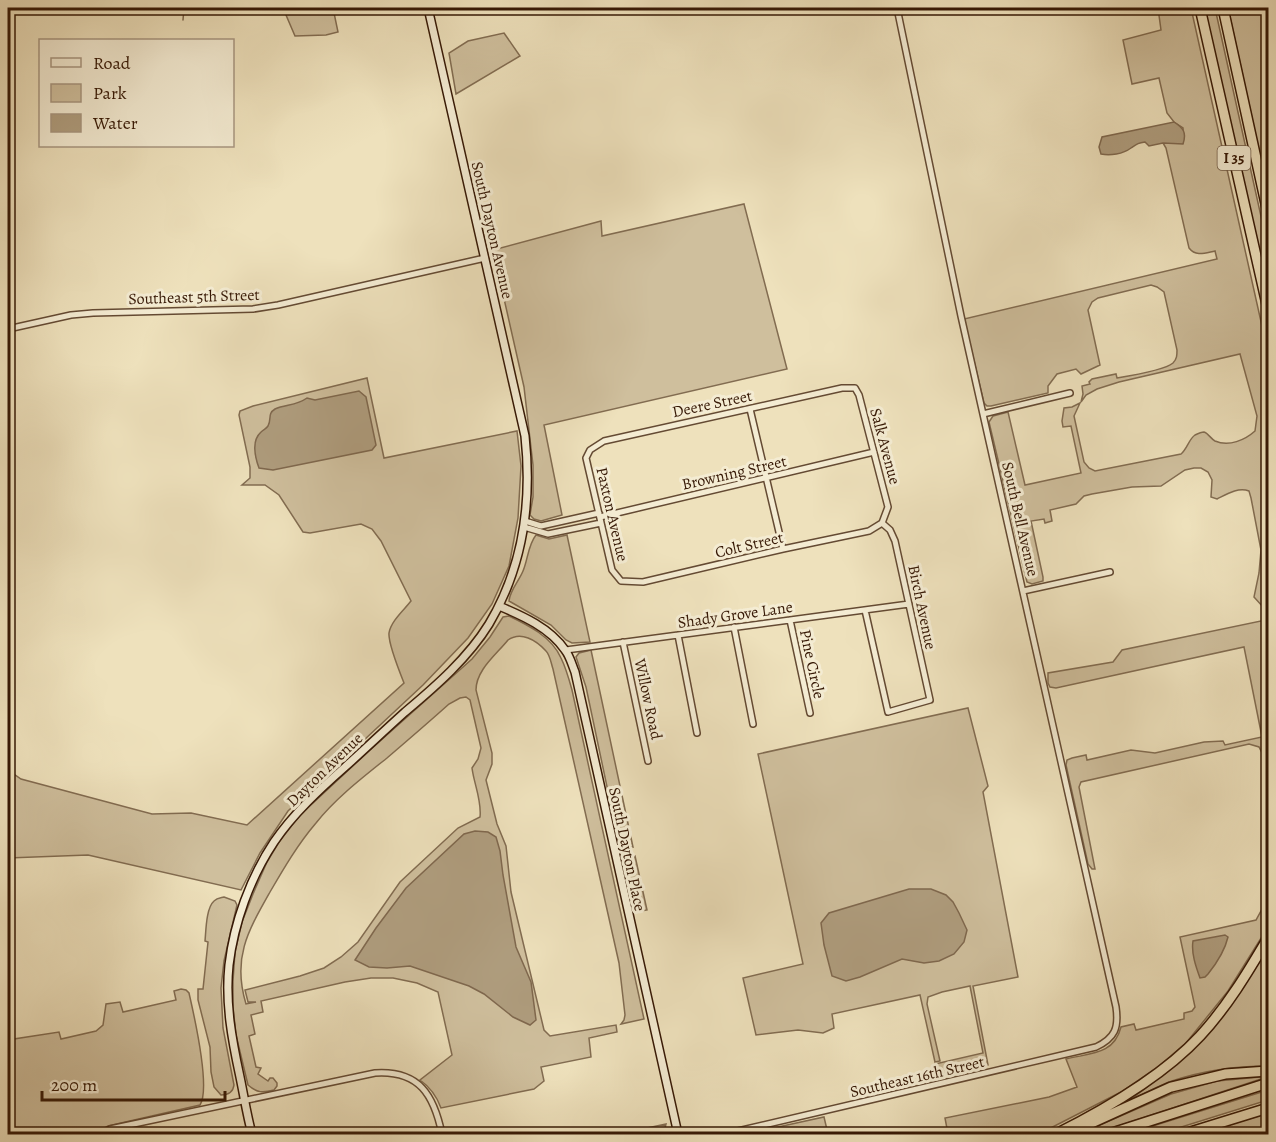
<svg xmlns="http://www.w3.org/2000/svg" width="1276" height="1142" font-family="Alegreya,serif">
<rect width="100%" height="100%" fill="#eee1bc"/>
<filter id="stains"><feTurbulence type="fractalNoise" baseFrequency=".00333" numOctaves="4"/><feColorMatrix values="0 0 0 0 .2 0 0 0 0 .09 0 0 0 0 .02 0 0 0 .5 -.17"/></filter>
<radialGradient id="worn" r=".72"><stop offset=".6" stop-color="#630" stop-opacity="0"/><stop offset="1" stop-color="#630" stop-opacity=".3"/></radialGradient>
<path fill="#cfbf9d" stroke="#826c51" stroke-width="1.5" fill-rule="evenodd" d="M283,8H333L338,32L326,35L295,36Z
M1158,8H1191L1268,353V780L1262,753L1259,747L1249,744L1081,782L1079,787L1095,869H1092L1088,864L1066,765L1067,760L1072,758L1086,755L1087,760L1131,750L1155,753L1204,742L1223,741L1225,745L1262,737L1244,647L1056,688L1050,687L1048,683V673L1113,662L1122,650L1266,620L1264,608L1254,597L1259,573L1261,550L1251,498L1249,491C1238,487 1227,494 1217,499L1211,497L1212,480L1208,472L1201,468H1194L1185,470L1161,486L1132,487L1092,494L1084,496L1076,504L1050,510L1052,521L1045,523L1044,519L1031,521L1043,577V581L1032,584L1027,582L1026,578L989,422L993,416L1008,412L1025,485L1081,473L1071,426L1063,427L1062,421L1064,408L1072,407L1080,403L1074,416L1084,462L1089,468L1095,471L1181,454C1187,449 1189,439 1195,435C1197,434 1202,432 1204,432C1208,433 1211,439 1215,441C1229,447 1245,440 1255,431L1257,416L1240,354L1119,382L1097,389L1086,395L1081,402L1083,394L1082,386L1090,384L1089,382L1092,379L1116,374L1117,378C1129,376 1165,370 1173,363C1177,359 1177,355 1177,350L1164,292L1157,287L1151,285L1098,298L1092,302L1088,310L1100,365L1081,374L1076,369L1057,374L1048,386V393L991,406H987L984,403L964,319L1217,259L1215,251C1205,253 1196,257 1189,248L1166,148L1163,143H1183V128L1174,122L1167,113L1159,78L1132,84L1123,40L1161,30Z
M1204,8H1215L1268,248V297Z
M1228,8H1268V192Z
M504,33L520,56L456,94L449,53L468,41Z
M744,204L787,369L544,425L562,515L541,521L534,519L530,515L533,497V465L524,387L493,250L601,221L602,236Z
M367,378L384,458L517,431L521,466L518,518L509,566L492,604L468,638L423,685L288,811L260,853L241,890L88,855L8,858V770L21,779L152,814L191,813L247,825L404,683C400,673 388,643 389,633C391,621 404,610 411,601L381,541L372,529L361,524L310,533L303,532L279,495L265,485H242L250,478V467L239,415L240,411L253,406Z
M536,535L549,539L567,535L590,642L572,643L566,640L551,625L509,601C510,590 519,581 523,571C528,559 528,545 536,535Z
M509,616C528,625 552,637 561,658C566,668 569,679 572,690L644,1019L621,1024L624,1020L625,1015L619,963L553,669C551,663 550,655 546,651C536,640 521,631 508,640C496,655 476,670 476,690L492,753V764L486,780L497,824L506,846L511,892L544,1030L550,1036L616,1025L617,1032L589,1038L591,1057L541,1067L544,1081L534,1089L441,1108C437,1097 430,1087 420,1080L452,1055L438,992L417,983L393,978H371L345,982L261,1001L263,1012L251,1015L255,1034L249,1036L256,1067L261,1068L258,1074L268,1081L270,1078H273L277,1083V1086L274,1090C263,1093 257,1093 248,1085L236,1035L233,1007V981L235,952L242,922L253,894L267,862L279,842L299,816L370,750L472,659L490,637L503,617ZM466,697L470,700L481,748L478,759L472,768C474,784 482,801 480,817L458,828L400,882L358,942L341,957L324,968L300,976L245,990L248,1002H256L246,1004C232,958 248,931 270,892C284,868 298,844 316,823C336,798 362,778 387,758C408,740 429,722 449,704L460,698Z
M591,650L633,847L624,845L618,839L586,687L576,657L579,653Z
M968,708L988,786L983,792L1018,977L973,986L988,1065L938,1077L935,1064L983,1053L970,986L942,992L928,997L927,1004L940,1061L935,1062L920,995L832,1014L834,1028L823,1033L798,1030L756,1035L743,978L803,964L758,754Z
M635,856L647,910L636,912L626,867L629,859Z
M224,897L235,901L237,905L224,961L221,988L223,1028L234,1085C233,1093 228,1095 221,1095L214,1087L211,1072L210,1047L198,1000V989H203L208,942L205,941C206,931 206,908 214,901C217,898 220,898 224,897Z
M1268,898V927L1228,991L1186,1043L1159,1066L1121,1092L1039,1134H948L945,1118L1049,1097L1077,1087L1066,1059C1090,1053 1114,1055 1121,1027L1134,1024L1136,1030L1184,1019V1013L1192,1011L1195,1007L1180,937L1256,920Z
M1268,944V1066C1237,1066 1202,1071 1172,1081C1158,1086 1144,1094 1130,1100L1172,1068Z
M181,989L186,990L189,993C194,1015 211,1088 200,1105L108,1126L102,1129L97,1134H8V1052L9,1051L14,1039L59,1032L61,1039L96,1031L103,1025L106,1004L120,1002L123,1012L176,1000L174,991Z
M1260,1077H1267L1094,1134H1079L1171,1094L1217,1081Z
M1268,1090V1100L1159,1134H1127Z
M1268,1113V1134H1199Z
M824,1117L828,1134H746Z
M666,1124L664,1132L661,1134H619Z"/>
<path fill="#af9d7e" stroke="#7f684e" stroke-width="1.5" d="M1174,122C1183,128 1187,132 1183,144L1163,143L1149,146L1145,142C1138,143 1137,144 1131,148C1123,154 1110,156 1101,154L1099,147L1102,137Z
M359,391L366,397L376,445L372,450L273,470L259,468C255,457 251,441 261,432C264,429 266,429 268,426C272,419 267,414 275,409C285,404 296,406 307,398L315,400Z
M475,831L488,832L496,837L500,851L503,875L516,947L531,982L536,1020L530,1025L513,1017L484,994L469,986L410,966L387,968L369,967L355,960L376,928L406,888L464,834Z
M909,889H931L946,895L953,902L959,913L967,930L964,942L954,954L939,961L924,963L902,959L860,977L846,981L832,976L824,945L821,923L829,913Z
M1225,935L1228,937C1225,950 1216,964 1208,974L1205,977L1200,978C1196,967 1191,953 1193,941Z
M8,1004C13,1022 16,1033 9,1052H8Z"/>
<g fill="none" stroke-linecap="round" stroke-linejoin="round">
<path stroke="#7f684e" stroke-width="1.5" d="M183,20L184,8"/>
<defs>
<path id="street" d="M8,329L71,315L93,313L253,309L278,305L485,258
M842,388H855L859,395L888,507L882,523L869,531L783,549L643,582L621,581L612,570L586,458L590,450L604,441Z
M750,409L783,549
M983,414L1070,393
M600,517L874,452
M525,521L541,526L599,513
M524,527L548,534L601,523
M1023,591L1110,572
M865,610L888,712L930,700L895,541L890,530L882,523
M790,620L810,713
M734,627L753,724
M678,635L697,733
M623,642L648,761
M566,650L909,604
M103,1134L110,1129L375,1073C420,1070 434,1096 442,1134
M725,1134L1096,1047C1115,1038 1119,1028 1116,1007L961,316L897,8"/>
<path id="secondary" d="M499,606C523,616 550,628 565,650C570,656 572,665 575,672L678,1134
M252,1134C247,1116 244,1096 240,1077C232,1040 225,1003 229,965C234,923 250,878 274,842C293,814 319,790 345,767C365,749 385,730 405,712C436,686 468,658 489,624C523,567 532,501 525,436L428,8"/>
<path id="highway" d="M1200,8L1268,309
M1223,8L1268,213
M1074,1131L1171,1087L1225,1074L1268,1071
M1056,1134C1106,1109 1162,1077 1200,1036C1227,1007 1248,972 1268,938
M1109,1134L1268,1083
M1184,1134L1268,1108"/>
</defs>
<use href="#street" stroke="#644a33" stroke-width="8"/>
<use href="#secondary" stroke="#361805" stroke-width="10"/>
<use href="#highway" stroke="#361805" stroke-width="12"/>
<use href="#street" stroke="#f4ecd3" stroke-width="5"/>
<use href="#secondary" stroke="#f4ecd3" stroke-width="7"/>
<use href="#highway" stroke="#eee1bc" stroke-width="9"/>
</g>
<g text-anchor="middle" stroke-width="6" stroke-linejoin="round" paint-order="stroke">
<rect fill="#f4ecd3" stroke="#6f5843" stroke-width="1.5" x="1217.5" y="146" width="33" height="24" rx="4.5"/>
<g font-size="15" font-weight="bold" fill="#361805">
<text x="1234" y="163">I 35</text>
</g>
<g font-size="16" fill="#361805" stroke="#f4ecd3">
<text transform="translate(493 230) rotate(77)" y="6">South Dayton Avenue</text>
<text transform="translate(194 296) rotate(-2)" y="6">Southeast 5th Street</text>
<text transform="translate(712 403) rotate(-12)" y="6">Deere Street</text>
<text transform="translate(886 446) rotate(75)" y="6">Salk Avenue</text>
<text transform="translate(734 472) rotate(-13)" y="6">Browning Street</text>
<text transform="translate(613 514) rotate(77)" y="6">Paxton Avenue</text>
<text transform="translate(1021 519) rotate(77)" y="6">South Bell Avenue</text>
<text transform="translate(749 544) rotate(-13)" y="6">Colt Street</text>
<text transform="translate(923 607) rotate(78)" y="6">Birch Avenue</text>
<text transform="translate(735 614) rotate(-8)" y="6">Shady Grove Lane</text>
<text transform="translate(813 664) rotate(78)" y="6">Pine Circle</text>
<text transform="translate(649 699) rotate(78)" y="6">Willow Road</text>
<text transform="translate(324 769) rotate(-44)" y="6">Dayton Avenue</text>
<text transform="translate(628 849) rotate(78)" y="6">South Dayton Place</text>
<text transform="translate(917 1076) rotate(-13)" y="6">Southeast 16th Street</text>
</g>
</g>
<rect width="1276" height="1142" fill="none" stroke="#eee1bc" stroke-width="30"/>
<rect x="9" y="9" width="1258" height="1124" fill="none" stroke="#361805" stroke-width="3"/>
<rect x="15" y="15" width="1246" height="1112" fill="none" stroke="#361805" stroke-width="1.5"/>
<rect x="39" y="39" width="195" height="108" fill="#f4ecd3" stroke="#a89781" stroke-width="1.5"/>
<rect x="51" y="58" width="30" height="9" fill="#f4ecd3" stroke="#a89781" stroke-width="1.5"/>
<text x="93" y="69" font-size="18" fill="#361805">Road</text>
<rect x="51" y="84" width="30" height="18" fill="#cfbf9d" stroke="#a89781" stroke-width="1.5"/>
<text x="93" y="99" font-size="18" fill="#361805">Park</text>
<rect x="51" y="114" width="30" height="18" fill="#af9d7e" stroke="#a89781" stroke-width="1.5"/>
<text x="93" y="129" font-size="18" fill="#361805">Water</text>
<path d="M42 1091v9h183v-9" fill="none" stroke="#361805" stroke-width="3"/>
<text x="51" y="1091" font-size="18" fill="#361805" stroke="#f4ecd3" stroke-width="4.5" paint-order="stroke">200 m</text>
<rect width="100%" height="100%" filter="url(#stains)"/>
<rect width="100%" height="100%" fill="url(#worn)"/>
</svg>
